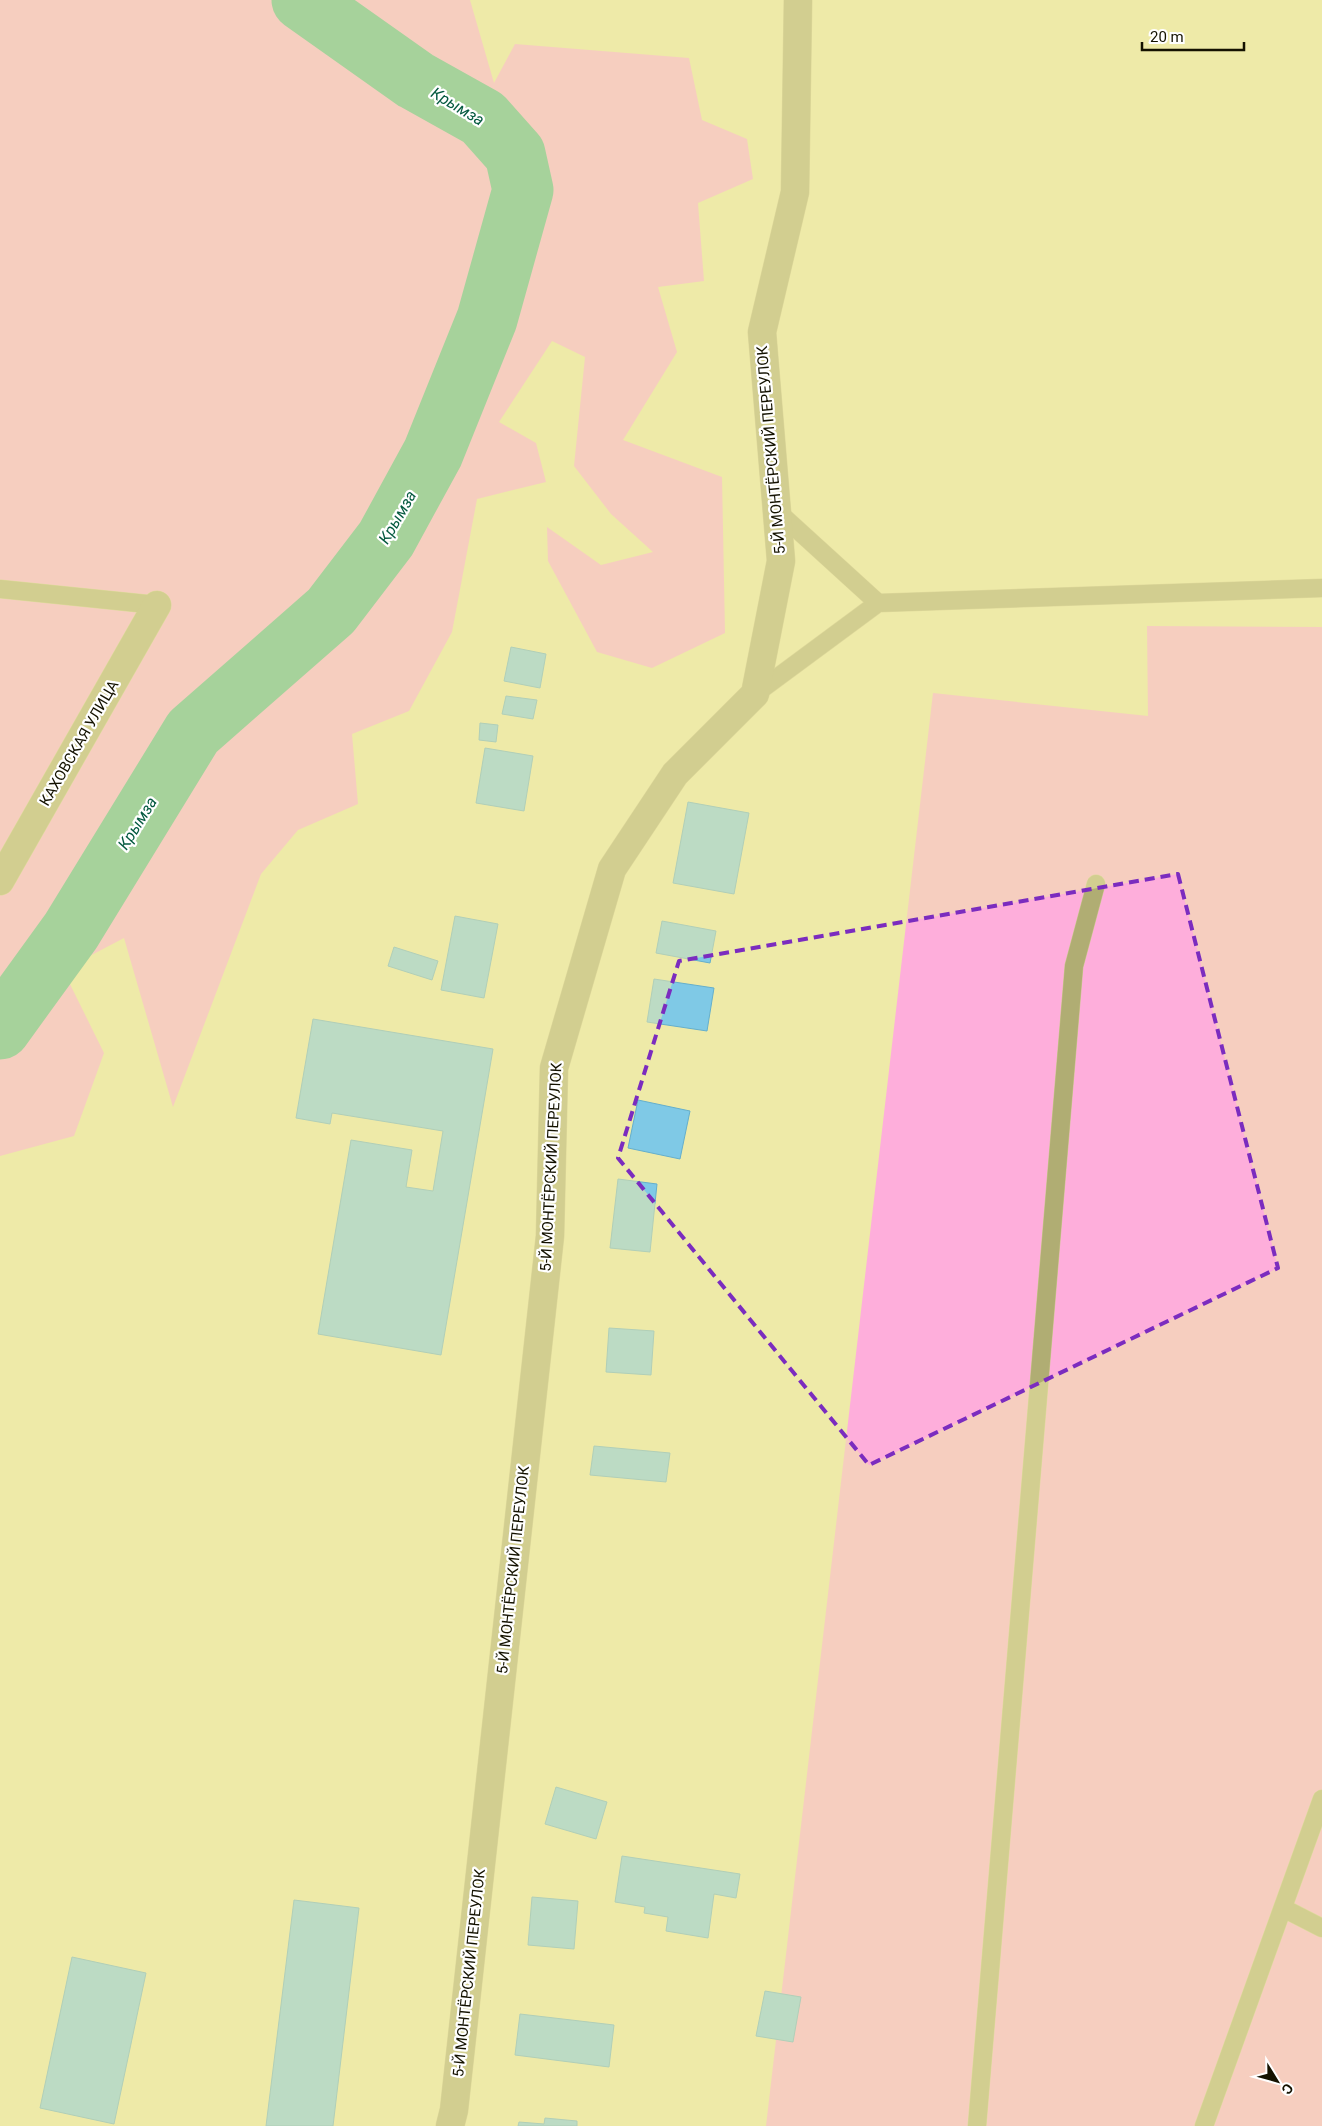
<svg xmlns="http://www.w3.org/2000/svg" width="1322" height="2126" font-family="Roboto,sans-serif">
<rect width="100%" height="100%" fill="#eeeaa8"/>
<path fill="#feaedb" d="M0,0H273L278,13L310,0H470L494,83L515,44L689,58L702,120L747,139L753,179L698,203L704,281L658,287L677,352L623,440L722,477L725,633L652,668L597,652L548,561L547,527L601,565L653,552L611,514L574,466L585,357L552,341L499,422L536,443L546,482L477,499L452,632L409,711L352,734L358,804L298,830L261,874L173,1107L124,938L63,970L104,1053L74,1136L0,1156Z
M1147,626L1322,627V2126H766L933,693L1148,716Z"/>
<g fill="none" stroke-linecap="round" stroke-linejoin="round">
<path stroke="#4fb58d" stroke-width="61" d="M0,1029L71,931L193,732L331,611L386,539L433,453L487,319L523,190L515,154L483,118L415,80L302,0"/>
</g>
<path fill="#7fc9e6" stroke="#65afcc" d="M511,647L546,654L540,688L504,681Z
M506,696L537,700L533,719L502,714Z
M480,723L498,725L496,742L479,740Z
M485,748L533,756L524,811L476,803Z
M688,802L749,813L734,894L673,883Z
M455,916L498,924L484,998L441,990Z
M662,921L716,931L710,963L656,953Z
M394,947L438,961L432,980L388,966Z
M654,979L714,988L707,1031L647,1022Z
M313,1019L493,1049L441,1355L318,1334L351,1140L412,1150L406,1187L433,1191L443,1131L332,1113L330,1124L296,1118Z
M638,1100L690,1111L680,1159L628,1148Z
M618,1179L657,1184L650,1252L610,1248Z
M609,1328L654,1331L651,1375L606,1372Z
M594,1446L670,1453L666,1482L590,1475Z
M556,1787L607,1802L596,1839L545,1824Z
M622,1856L740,1874L736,1898L714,1894L708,1938L666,1931L668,1917L644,1913L645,1907L615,1902Z
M532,1897L578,1901L574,1949L528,1945Z
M294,1900L359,1908L333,2126H266Z
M72,1957L146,1973L114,2124L40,2108Z
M765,1991L801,1997L793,2042L756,2036Z
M520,2014L614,2025L609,2067L515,2055Z
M545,2118L577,2121V2126H518L519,2122L544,2124Z"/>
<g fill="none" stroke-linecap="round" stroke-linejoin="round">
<defs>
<path id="lane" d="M777,511L878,603L1322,588
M0,589L157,605
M755,694L878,603
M1283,1908L1322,1928
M977,2126L1074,966L1096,884
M1204,2126L1322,1799"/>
<path id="street" d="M0,881L157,605
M450,2126L454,2110L550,1236L554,1068L612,869L675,774L755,694L781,561L762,332L795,192L798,0"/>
</defs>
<use href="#lane" stroke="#cbc78d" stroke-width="19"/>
<use href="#street" stroke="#cbc78d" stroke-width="29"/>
<use href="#lane" stroke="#b0ad73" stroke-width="18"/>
<use href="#street" stroke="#b0ad73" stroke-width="28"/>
</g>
<path d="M0 0H1322V2126H0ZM1178,874L1278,1268L869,1465L618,1158L679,961Z" fill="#eeeaa8" fill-opacity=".55" fill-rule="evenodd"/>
<path fill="none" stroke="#7b2cbf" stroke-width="4" stroke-dasharray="10 6" stroke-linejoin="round" d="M1178,874L1278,1268L869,1465L618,1158L679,961Z"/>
<g text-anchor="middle" stroke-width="4.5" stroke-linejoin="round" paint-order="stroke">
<g font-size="15" fill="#141200" stroke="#fff">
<text transform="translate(771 450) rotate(-95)" y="5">5-Й МОНТЁРСКИЙ ПЕРЕУЛОК</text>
<text transform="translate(79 743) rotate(-60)" y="5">КАХОВСКАЯ УЛИЦА</text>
<text transform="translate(551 1167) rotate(-87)" y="5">5-Й МОНТЁРСКИЙ ПЕРЕУЛОК</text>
<text transform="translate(513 1570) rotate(-84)" y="5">5-Й МОНТЁРСКИЙ ПЕРЕУЛОК</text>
<text transform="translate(469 1973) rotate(-84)" y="5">5-Й МОНТЁРСКИЙ ПЕРЕУЛОК</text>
</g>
<g font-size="16" font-style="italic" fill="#055a40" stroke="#fff">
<text transform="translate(458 106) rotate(31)" y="6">Крымза</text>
<text transform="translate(397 517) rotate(-60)" y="6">Крымза</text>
<text transform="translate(137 823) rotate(-58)" y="6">Крымза</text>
</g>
</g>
<g transform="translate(1277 2081) rotate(127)" stroke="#ffffff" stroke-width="4" paint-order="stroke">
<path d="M0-4L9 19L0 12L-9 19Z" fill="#141200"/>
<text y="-8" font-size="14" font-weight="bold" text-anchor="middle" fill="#141200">С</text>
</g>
<path d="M1142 42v8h102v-8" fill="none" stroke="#141200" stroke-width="2.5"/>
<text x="1150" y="42" font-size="15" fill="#141200" stroke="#ffffff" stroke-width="4" paint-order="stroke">20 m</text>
</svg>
